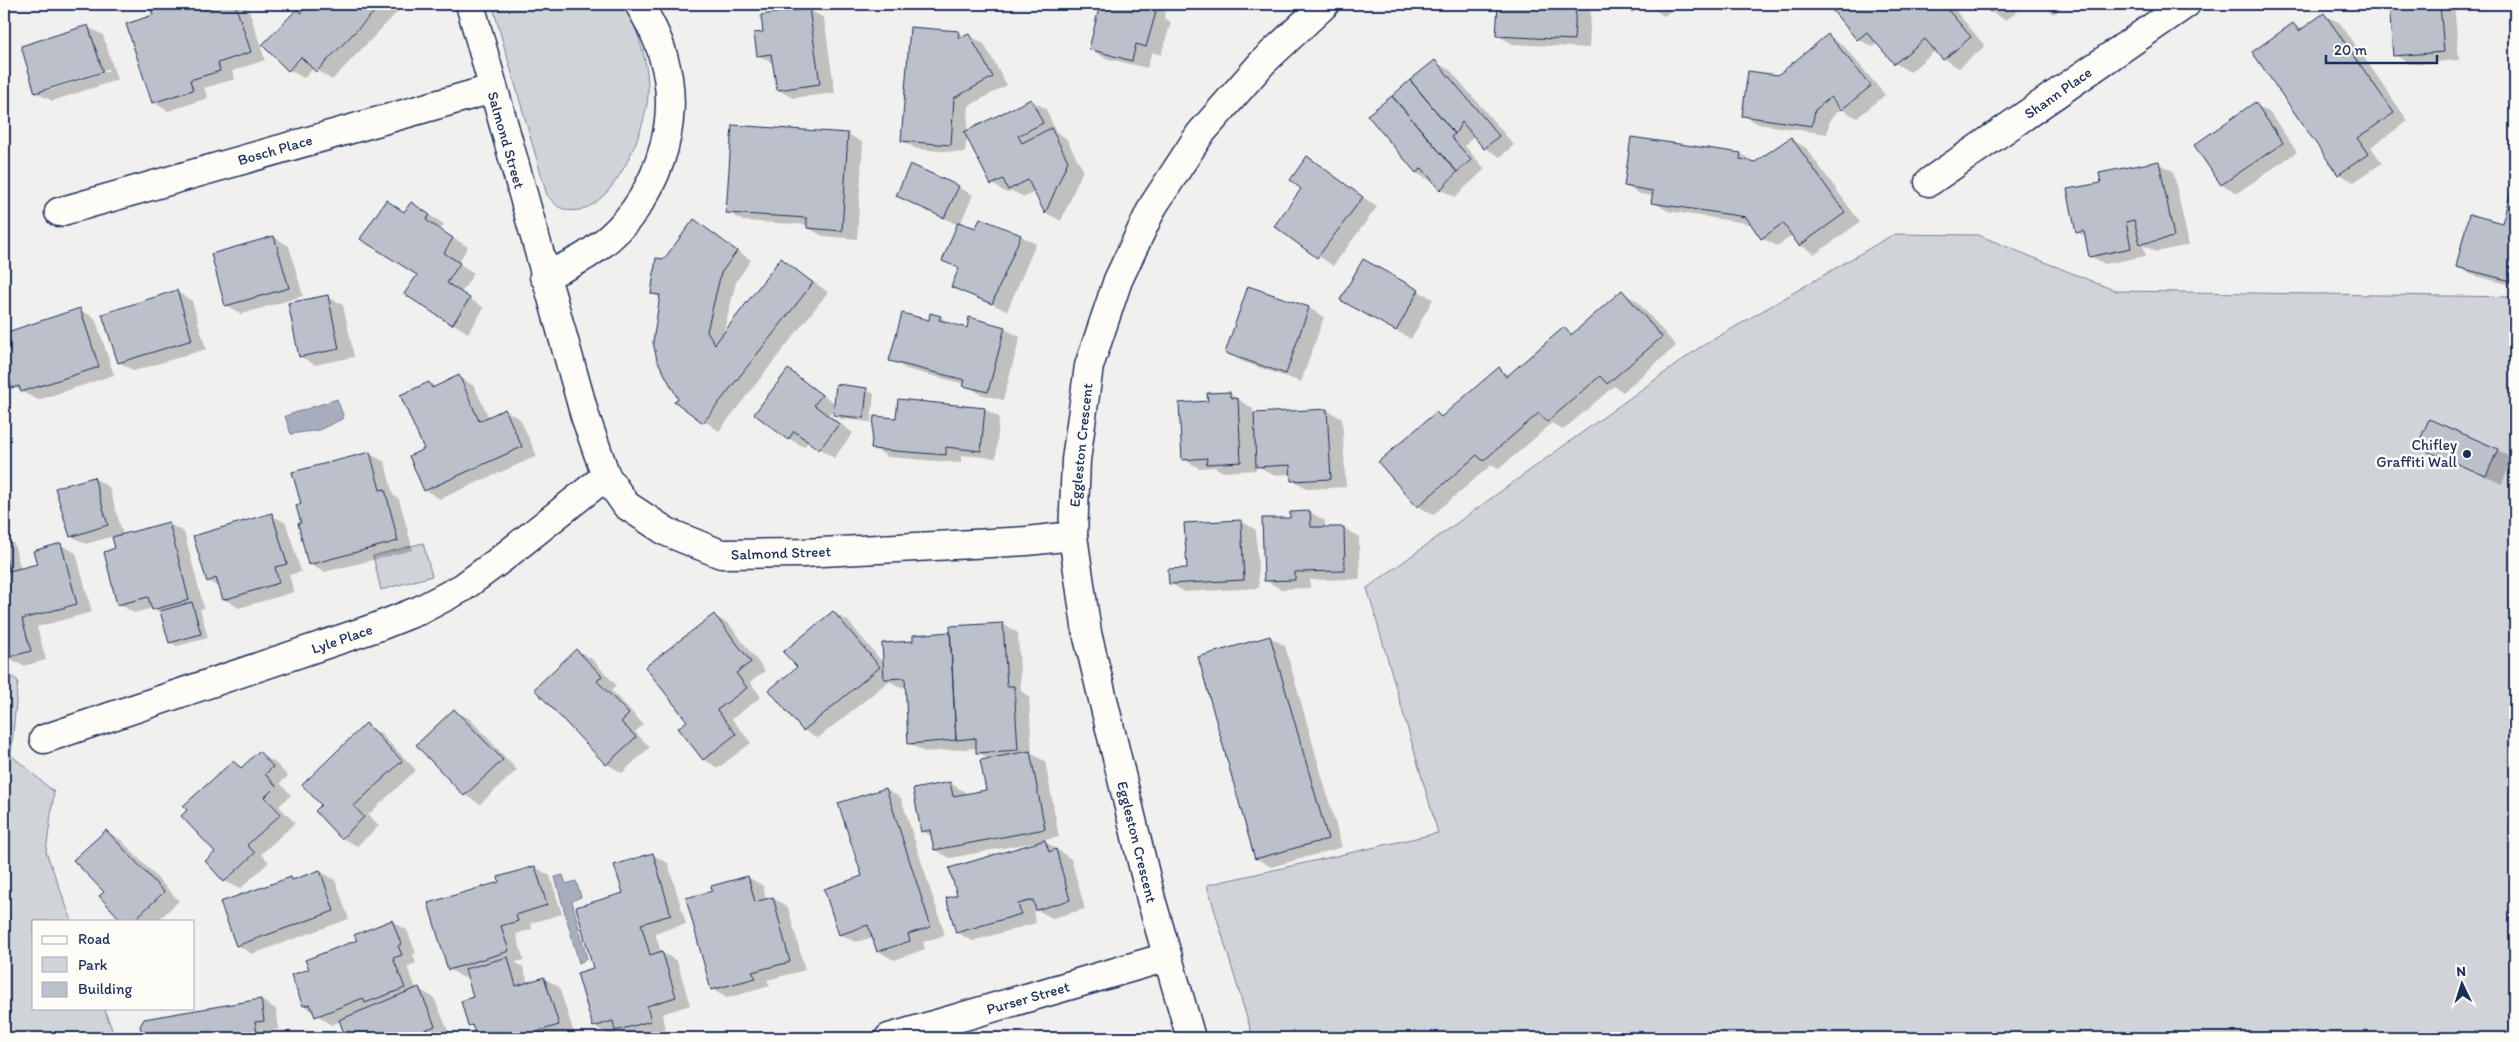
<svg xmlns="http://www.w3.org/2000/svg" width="2519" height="1042" font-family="Itim,sans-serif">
<rect width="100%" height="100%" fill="#f0f0ee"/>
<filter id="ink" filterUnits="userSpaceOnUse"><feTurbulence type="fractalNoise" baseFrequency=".02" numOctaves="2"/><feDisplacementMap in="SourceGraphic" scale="10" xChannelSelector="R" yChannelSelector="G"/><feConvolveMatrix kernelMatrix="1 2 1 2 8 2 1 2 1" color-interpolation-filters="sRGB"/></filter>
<g filter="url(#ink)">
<path fill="#d0d3d8" stroke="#76819b" d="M492,4H624C638,31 648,59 648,91C649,126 608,228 561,208C556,206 551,199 547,195Z
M1894,234L1978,235L2116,291L2515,297V1038H1253L1207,885L1438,833L1367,588L1699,348Z
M423,543L432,576L381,590L373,556Z
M4,670L18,681L11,755L54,792L46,852L72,921H34V1008H104L115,1038H4Z"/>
<path fill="#a7adbd" stroke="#6f7b97" d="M337,399L344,418L319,430L291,434L285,416Z
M563,875L566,884L576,881L581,897L572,901L587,959L579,963L555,877Z"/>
<path fill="#0003" fill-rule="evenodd" d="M150,4H213L215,8L227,4H237L249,10L265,60L232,71L235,79L204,88L208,98L168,111L153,102L154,16Z
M312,4H405L332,80L314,68L304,78L289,70L297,10L303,14Z
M1102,4H1168L1164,18L1171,22L1161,55L1152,52L1147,68L1105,58L1090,49Z
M1499,4H1585L1591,7L1589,48L1513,44L1498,36Z
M1617,4H1643L1632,13Z
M1646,4H1679L1664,16Z
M1841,4H1883L1885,7L1889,4H1950L1985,46L1959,68L1944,59L1936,50L1910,72L1895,63L1878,43L1873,47L1858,39L1833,10Z
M1984,4H2027L2006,20L1991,12Z
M2038,4H2067L2054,14Z
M2390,4H2454L2459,60L2410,64L2395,55Z
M809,10L824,18L835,93L793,98L778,90L774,64L758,55L765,33Z
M2324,15L2340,23L2408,121L2371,147L2382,163L2354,182L2339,174L2293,24L2303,30Z
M88,27L103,35L117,80L52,101L37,93ZM108,69L109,71L46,91V89Z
M958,32L966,37L969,35L984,44L1007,85L969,106L967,132L1031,100L1046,109L1056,132L1066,138L1083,170L1061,221L1046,213L1036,192L1024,197L1012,191L1007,193L992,184L967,134L965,153L917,149L902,141Z
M1828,36L1843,45L1885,95L1857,118L1841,109L1830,119L1827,134L1758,124L1743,115L1778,76Z
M1435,62L1450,70L1514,145L1500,157L1485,148L1474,135L1465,146L1485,169L1455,197L1440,189L1433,180L1431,181L1416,173Z
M2255,104L2270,113L2297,152L2237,193L2222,184L2195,145Z
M4,116L6,125H4Z
M848,134L863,143L857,239L823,236L808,228V225L743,221L728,212Z
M1791,139L1806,148L1860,222L1815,254L1800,245L1793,235L1777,246L1762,238L1752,224L1668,211L1653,202V196L1640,194L1625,186L1741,154L1756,163Z
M1308,158L1377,207L1333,266L1275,225L1303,189Z
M2158,163L2173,171L2189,245L2156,252L2143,245L2146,256L2105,264L2090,256L2086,237L2077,232L2103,184Z
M958,187L973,195L960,224L976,230L1021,236L1036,244L1007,311L953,286L960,269L943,260L958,225L898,196Z
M2511,195L2515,196V286L2472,275L2457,266L2503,225Z
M405,213H426L444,224L440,230L468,247L458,263L474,273L461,293L484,308L468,333L406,294L419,275Z
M694,221L751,260L736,282L723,335L782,260L828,292L719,431L677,402L680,400L661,298L652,293L665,260Z
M274,237L289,246L303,296L241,314L226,305Z
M1249,288L1309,308L1324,317L1301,382L1241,361L1226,352Z
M1418,291L1433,299L1411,339L1356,308Z
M177,292L192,301L206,349L134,371L119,362Z
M1622,292L1637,301L1676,346L1623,392L1614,386L1563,430L1552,423L1499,469L1491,465L1433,515L1418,506L1436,413L1443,417L1499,369L1510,375L1564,329L1574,334Z
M328,297L343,305L354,357L315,365L300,356Z
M80,310L95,318L114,375L38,400L13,387L4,358V335Z
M940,317L956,326L968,329L970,319L1005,329L1020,337L1003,400L980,394L965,384L906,369L891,360L930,321Z
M788,371L835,403L867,390L874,394L871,422L841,419L834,414L835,406L829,415L853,433L834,458L809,441L804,447L789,439Z
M459,377L474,386L489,418L505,410L520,419L537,456L440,499L425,490L429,383L436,387Z
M1230,394L1253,409V414L1327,410L1342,419L1346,487L1308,489L1293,480L1292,474L1273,475L1256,465V470L1223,472L1214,467L1199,468L1183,459L1209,402Z
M984,409L999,417L996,458L961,455V463L888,457L873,448L898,419Z
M2419,446L2498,450L2512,458L2502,484Z
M370,454L385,462L393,495L399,499L413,550L324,572L309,564L302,524Z
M94,478L109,487L123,535L169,524L184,532L204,608L200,609L208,638L177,646L170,642L162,614L153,608L134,613L119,604L117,549L113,536L86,544L71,536Z
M1310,512L1325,521V528H1344L1359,537L1360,579L1310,580V588L1280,589L1265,580L1291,519Z
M271,515L286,523L301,572L289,575L294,592L239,608L224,599L220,588L208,581Z
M1241,521L1256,530L1259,588L1185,592L1170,583Z
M4,537L14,544L21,570L38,565L61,545L76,553L92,612L37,627L46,660L23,666L4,655Z
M833,612L848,621L884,664L914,642V636L951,634L1003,624L1018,633L1021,691L1029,696L1032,754L1045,761L1059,837L1043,840L1071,859L1085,909L1052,918L1039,911L1033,912L1036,923L972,941L957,932L959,896L1041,843L1040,841L950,858L935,850L932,836L922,831L950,783L965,792V795L987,791L991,760L977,752V748L924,752L909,743L906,687H900L889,681L818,738L803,730L798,667Z
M714,616L729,624L765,671L750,682L761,697L732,719L751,743L718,768L703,759L688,722Z
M1270,637L1285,646L1342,847L1271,867L1256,858Z
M577,650L592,659L616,685L611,690L643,724L635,732L650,747L622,773L607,764Z
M454,711L470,719L517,770L480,804L465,795L418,745Z
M366,725L381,734L416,770L368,815L379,826L357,846L342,838L323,805Z
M259,753L274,762L288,776L280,783L291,795L279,806L295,823L261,854L269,862L240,889L225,881L217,852L234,762L243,768Z
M886,789L901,798L945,935L923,942L925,949L894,960L878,951L874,937L855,942L840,934L864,877Z
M106,831L121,840L179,901L157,921H124L105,892Z
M653,855L668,863L686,924L655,933L661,952L677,961L690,1005L662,1014L666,1029L635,1038H630L619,1032L609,1035L594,1026L595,969L624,894Z
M535,867L550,876L562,914L531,923L532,929L516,934L524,960L515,962L523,967L528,983L544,978L559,987L574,1033L556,1038H478L475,1028L469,1025L475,998L468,977L464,978L449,969L500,882Z
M320,871L335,880L349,919L252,954L237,945L291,878L295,881Z
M748,877L763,886L766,900L773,898L788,907L805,970L767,980L770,986L727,998L712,989L714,892Z
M392,921L407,930L416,953L413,954L416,963L407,967L417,990L419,989L434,998L450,1035L441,1038H348L341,1021L331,1025L304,1005L311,969Z
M261,1000L276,1009L279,1029L270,1031L271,1038H147L144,1035Z"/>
<path fill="#bbc0ca" stroke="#1b2f5e" d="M149,4H202L204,10L223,4H235L251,52L218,63L220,71L190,80L193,90L152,103L126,24L153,15Z
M310,4H382L316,72L301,57L288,71L262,45L297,9L301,13Z
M1100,4H1150L1149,10L1156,12L1146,47L1136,44L1132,61L1089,49Z
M1498,4H1576L1574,40L1496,36Z
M1839,4H1876L1881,9L1887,4H1943L1971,37L1943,60L1925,39L1894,64L1867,32L1857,40L1832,10Z
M1983,4H2001L1990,12Z
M2389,4H2440L2444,52L2393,56Z
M809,8L820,84L777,90L771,54L757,56L754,33L763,32L761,15Z
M2324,13L2394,113L2357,138L2368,154L2338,175L2252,52L2293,23L2299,31Z
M88,25L103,72L35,93L21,46Z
M910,27L959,31L958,39L969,34L993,77L954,98L951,145L901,141Z
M1828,34L1871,86L1841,110L1831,97L1815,110L1812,126L1742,116L1748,71L1778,75Z
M1435,60L1499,136L1484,149L1462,122L1455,134L1410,80Z
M1410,80L1455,134L1451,137L1471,160L1457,172L1392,96Z
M1392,96L1457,172L1440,190L1422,168L1416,173L1367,115Z
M1031,99L1043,123L1018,136L1022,143L1051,128L1068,161L1045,214L1028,180L1008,190L1003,179L991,185L964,132Z
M2255,102L2283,143L2221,185L2194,145Z
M732,125L848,133L842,231L807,228V218L726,213Z
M1631,137L1741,153L1740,159L1755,162L1791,137L1845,213L1799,246L1783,223L1761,239L1746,217L1651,203L1653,191L1624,186Z
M1307,156L1363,197L1317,258L1274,226L1301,189L1290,180Z
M2159,161L2174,237L2140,244L2134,220L2126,222L2131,248L2089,257L2084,231L2076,233L2067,189L2101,183L2099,173Z
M910,164L959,186L944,218L896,196Z
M2510,194L2515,195V282L2456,267L2469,214L2502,223Z
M386,200L404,212L411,202L430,215L426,220L453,238L444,253L460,263L447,283L470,298L452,325L404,294L417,275L360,239Z
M980,218L1021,235L992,304L951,287L959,268L942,261L958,222L976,228Z
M694,219L737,251L721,273L707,331L715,344L781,258L813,283L703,423L674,401L678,399L657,360L653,342L660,295L651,294L656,258L664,259Z
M274,236L289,288L225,306L211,254Z
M1363,259L1419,290L1396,331L1340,300Z
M1248,286L1309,307L1286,374L1225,353Z
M177,290L192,340L118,363L102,314Z
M1622,290L1662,337L1607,384L1600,376L1547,422L1539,413L1483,461L1477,455L1417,507L1378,462L1436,412L1441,417L1499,367L1506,377L1564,327L1571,335Z
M328,295L339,349L299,357L288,303Z
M80,308L99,367L21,392L19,386L12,388L4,362V333Z
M902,313L929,320L930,313L941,316L939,320L967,328L969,317L1005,327L988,392L963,386L965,380L889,361Z
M788,369L822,395L814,405L839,424L819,450L794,431L788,440L754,414Z
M459,375L479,421L505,409L522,447L424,491L409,456L424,449L400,395L429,382L432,388Z
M836,384L867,388L864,418L833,415Z
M1230,392V397L1238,399L1241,462L1206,464L1207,458L1182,460L1179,403L1208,401L1207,393Z
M898,399L985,408L981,451L946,447V455L871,449L874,416L896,418Z
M1327,409L1331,479L1291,481L1290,465L1256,467L1254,413Z
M2429,419L2498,449L2486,476L2417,447Z
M370,452L380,490L385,489L398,541L308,565L298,523H301L296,506L301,504L292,472Z
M94,477L108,525L70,537L55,488Z
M1310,511L1311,527H1344L1345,571L1295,572V580L1264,581L1262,518H1290V512Z
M272,513L287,564L275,567L279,583L223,600L216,578L207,582L193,536Z
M1241,520L1244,580L1169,584L1168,569L1187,568L1184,523Z
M169,522L189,600L152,610L148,597L117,605L104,552L115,548L112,537Z
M61,543L77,604L22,619L31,651L6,658L4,656V550L9,571L37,564L33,551Z
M192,602L201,634L169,643L160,611Z
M833,611L880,667L803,731L769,690L797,667L783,652Z
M714,614L751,662L736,673L747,688L717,710L736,734L703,760L678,728L687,721L645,667Z
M1003,623L1007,686H1014L1018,750L976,753V738L956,740L950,626Z
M950,632L956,740L908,744L905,678L884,679L882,643L913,641V635Z
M1270,636L1328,839L1255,859L1198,657Z
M576,649L602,676L597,681L629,714L621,722L636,737L606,765L534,689Z
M454,709L503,760L464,796L416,745Z
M366,723L402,761L354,806L364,817L341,839L315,811L321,805L302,785Z
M259,751L273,767L265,774L276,786L265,797L281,814L247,845L255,853L224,882L205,861L215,852L181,816L187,810L183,806L233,761L241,768Z
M1030,751L1045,829L934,850L930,830L921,832L913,789L950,782L953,796L986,790L980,760Z
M886,788L931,927L908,934L910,941L877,952L868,925L839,935L824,889L862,876L838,803Z
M106,830L164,892L133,921H122L99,896L104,892L73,860Z
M1045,840L1049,852L1056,849L1070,900L1036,910L1033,900L1018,904L1021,914L956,933L946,898L957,895L949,868Z
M653,853L671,915L641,924L650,955L662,951L676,997L647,1006L651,1021L615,1031L613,1021L593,1027L577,973L593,968L576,907L623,893L614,865Z
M535,866L547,905L516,915L518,921L501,926L509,951L448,970L428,903L499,882L498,877Z
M320,870L334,911L236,946L220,902L291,877L292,880Z
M748,876L755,902L773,897L790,962L752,972L756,978L711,990L686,898L712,891L711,886Z
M392,920L401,944L398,946L402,955L393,958L405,988L365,1003L363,998L315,1017L310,1004L303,1006L291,975L309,969L305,960L357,940L354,935Z
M508,957L516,986L544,977L559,1025L539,1031L541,1038H477L472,1025L468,1026L461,1001L473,997L465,969Z
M419,987L435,1026L405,1038H346L339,1020Z
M261,999L264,1021L255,1022L258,1038H145L143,1036L140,1026L144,1019Z"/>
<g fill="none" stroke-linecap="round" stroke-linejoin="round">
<defs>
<path id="street" d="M470,4L585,416L606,476L626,505L667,532L721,554L803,553L1027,541L1073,536
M1929,182L2186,4
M59,212L492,89
M544,276C563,268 582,260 598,247C655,205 684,124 663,56C658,37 649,21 639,4
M44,739L377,627L420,610L462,588L500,560L606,476
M889,1038L1167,957"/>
<path id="secondary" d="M1191,1038L1151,899L1087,633L1073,536L1076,460L1089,366L1118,280L1153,206L1200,134L1263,62L1325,4"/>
</defs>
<use href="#street" stroke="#1b2f5e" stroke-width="31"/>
<use href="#secondary" stroke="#1b2f5e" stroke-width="31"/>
<use href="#street" stroke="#fdfcf7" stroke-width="28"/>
<use href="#secondary" stroke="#fdfcf7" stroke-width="28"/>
</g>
</g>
<circle fill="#1b2f5e" stroke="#fdfcf7" stroke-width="2" cx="2467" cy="454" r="5"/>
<g text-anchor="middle" stroke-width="5" stroke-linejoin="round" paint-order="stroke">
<g font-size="15" fill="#1b2f5e" stroke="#fdfcf7">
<text transform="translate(2058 93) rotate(-35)" y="5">Shann Place</text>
<text transform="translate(506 140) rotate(74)" y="5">Salmond Street</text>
<text transform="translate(275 150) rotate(-16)" y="5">Bosch Place</text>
<text transform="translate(1081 445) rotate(-84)" y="5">Eggleston Crescent</text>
<text transform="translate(781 553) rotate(-2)" y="5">Salmond Street</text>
<text transform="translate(342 639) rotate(-19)" y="5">Lyle Place</text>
<text transform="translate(1137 842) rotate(76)" y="5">Eggleston Crescent</text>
<text transform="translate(1028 998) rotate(-16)" y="5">Purser Street</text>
</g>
<g font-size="15" fill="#1b2f5e" stroke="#fdfcf7" text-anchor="end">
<text x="2457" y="450">Chifley<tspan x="2457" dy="17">Graffiti Wall</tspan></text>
</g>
</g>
<rect width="2519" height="1042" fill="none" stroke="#fdfcf7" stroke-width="20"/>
<rect x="10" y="10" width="2499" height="1022" fill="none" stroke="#1b2f5e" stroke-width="2" filter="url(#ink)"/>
<rect x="32" y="920" width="162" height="90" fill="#fdfcf7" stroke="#a3aaba"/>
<rect x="42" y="936" width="25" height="8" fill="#fdfcf7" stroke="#a3aaba"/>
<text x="78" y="944" font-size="15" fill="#1b2f5e">Road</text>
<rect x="42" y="957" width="25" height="15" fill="#d0d3d8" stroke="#a3aaba"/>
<text x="78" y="970" font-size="15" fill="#1b2f5e">Park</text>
<rect x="42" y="982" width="25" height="15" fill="#bbc0ca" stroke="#a3aaba"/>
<text x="78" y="994" font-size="15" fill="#1b2f5e">Building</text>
<g transform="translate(2462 984) rotate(356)" stroke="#fdfcf7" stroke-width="4" paint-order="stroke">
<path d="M0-4L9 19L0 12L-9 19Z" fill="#1b2f5e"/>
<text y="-8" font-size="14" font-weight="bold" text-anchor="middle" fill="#1b2f5e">N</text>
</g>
<path d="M2326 55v8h111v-8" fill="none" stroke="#1b2f5e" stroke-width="2.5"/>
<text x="2334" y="55" font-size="15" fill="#1b2f5e" stroke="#fdfcf7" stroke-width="4" paint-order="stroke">20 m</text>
</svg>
